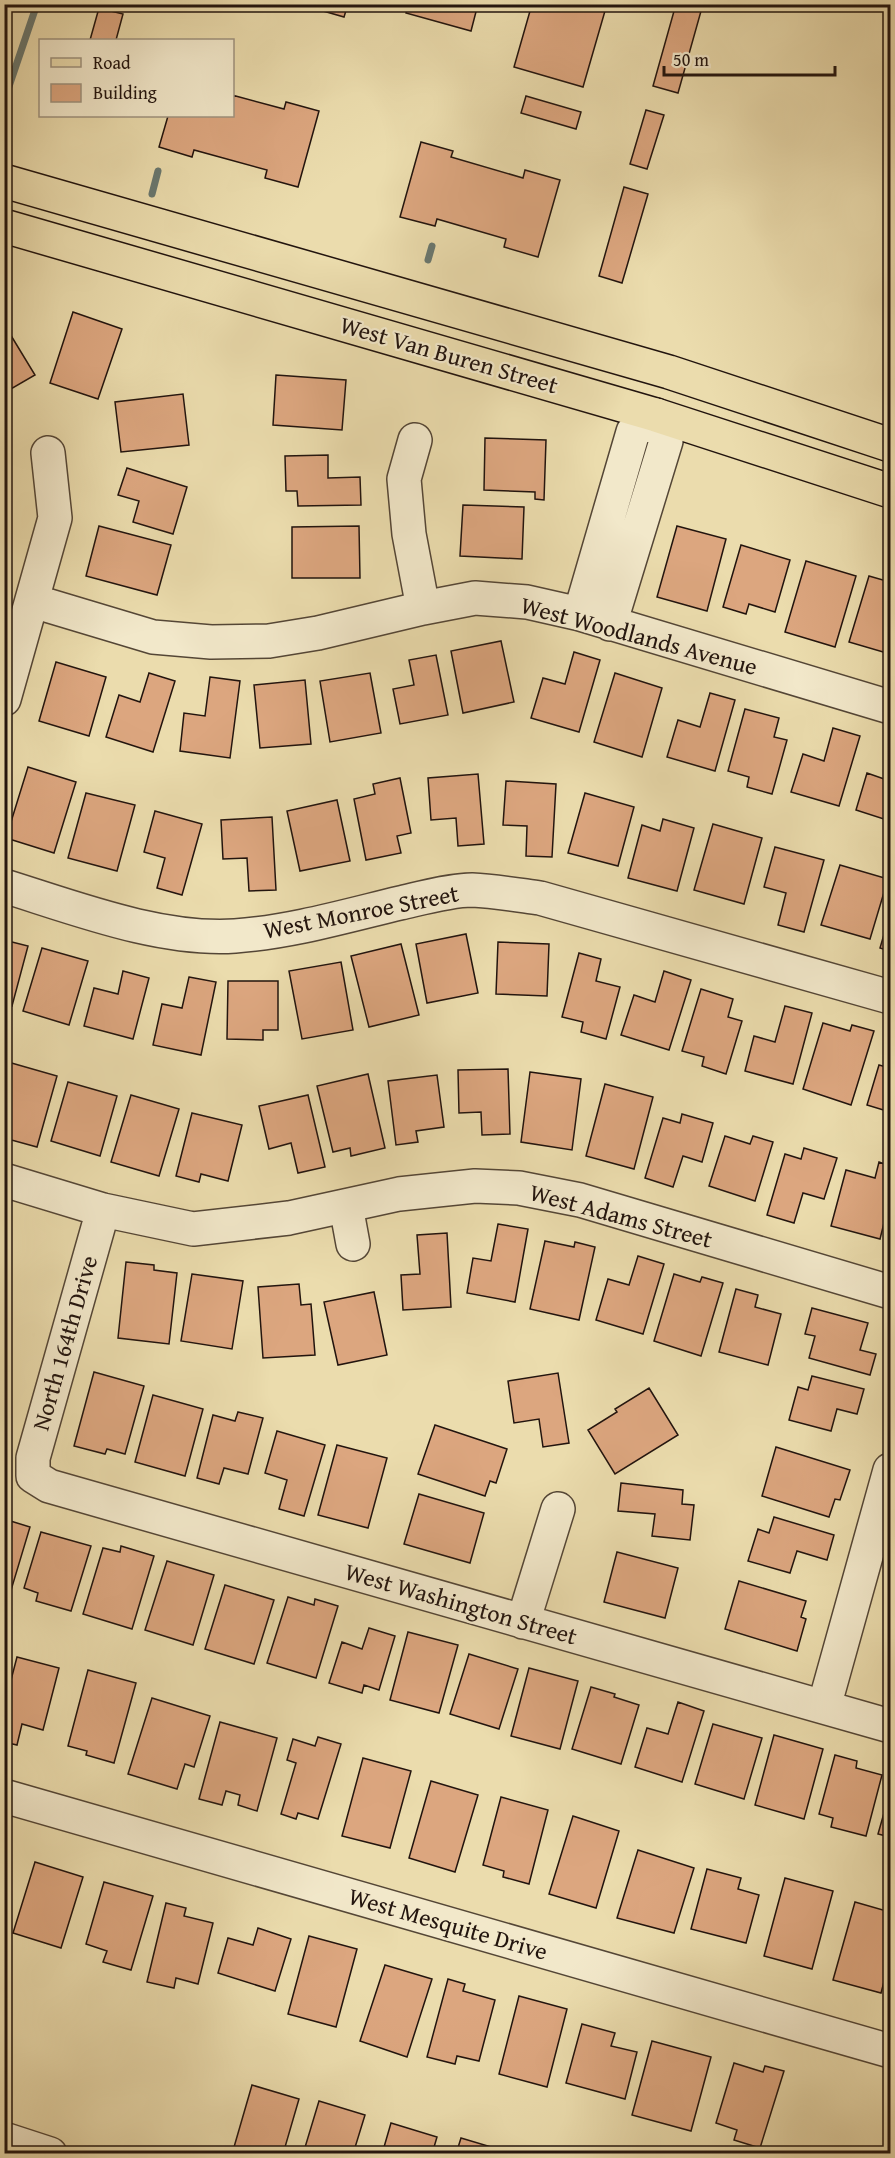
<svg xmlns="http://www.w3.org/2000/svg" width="895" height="2158" font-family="'Gentium Book Plus',serif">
<rect width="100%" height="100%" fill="#ebdcad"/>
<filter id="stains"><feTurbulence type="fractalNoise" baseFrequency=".00333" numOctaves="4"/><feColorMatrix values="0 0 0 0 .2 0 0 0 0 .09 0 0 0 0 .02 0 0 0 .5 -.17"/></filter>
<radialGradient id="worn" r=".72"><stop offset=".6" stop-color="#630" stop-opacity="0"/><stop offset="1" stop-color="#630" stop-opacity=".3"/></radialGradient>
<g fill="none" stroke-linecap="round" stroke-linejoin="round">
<path stroke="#697870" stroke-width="7" d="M4,101L37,4
M152,194L158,171
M428,260L432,246"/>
</g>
<path fill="#dca67f" stroke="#22140e" stroke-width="1.5" d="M299,4H348L344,17Z
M406,4H478L471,31L406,13L408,5Z
M532,4H607L583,87L514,67Z
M676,4H703L678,93L653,86Z
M99,8L123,14L116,40H90Z
M232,95L284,109L286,102L319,111L298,187L265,178L267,170L194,150L192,157L159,147L168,116H232Z
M526,96L581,112L576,129L521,113Z
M646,110L664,115L647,169L630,164Z
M421,142L453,151L451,157L523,178L525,170L560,180L538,257L504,247L506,239L437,219L435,226L400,217Z
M624,187L648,194L622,283L599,276Z
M73,312L122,329L98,399L50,383Z
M4,324L35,375L4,393Z
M276,375L346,380L342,430L273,425Z
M183,394L189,445L121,452L115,402Z
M485,438L546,440L544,500L535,499V492L484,490Z
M328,455V478L360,477L361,505L298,506L297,491H286L285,456Z
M127,468L187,487L173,534L133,522L139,501L118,495Z
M463,505L524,507L522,559L460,556Z
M99,526L171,545L157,595L86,576Z
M359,526L360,578H292V527Z
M677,526L726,539L707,611L657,597Z
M741,545L790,560L775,612L749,604L746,614L723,607Z
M806,561L856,576L835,647L785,632Z
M869,576L890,582V654L849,642Z
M501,641L514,702L463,713L451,651Z
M574,652L600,660L579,732L531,718L543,678L565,684Z
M436,655L448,715L400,724L393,689L414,685L409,660Z
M56,662L106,677L89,736L39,721Z
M149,673L175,681L153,752L106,737L119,695L140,702Z
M370,673L381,733L330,742L320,681Z
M615,673L662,688L642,757L594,742Z
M210,677L240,681L230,758L180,751L184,713L205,716Z
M305,680L311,744L260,748L254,685Z
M710,693L735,700L715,771L667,757L678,720L700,727Z
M745,709L779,718L774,737L787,740L772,794L747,787L749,777L728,771Z
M833,728L860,736L839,806L791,792L803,754L824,761Z
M28,767L76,782L54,853L6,838Z
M890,769V821L856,810L867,773L887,780Z
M478,774L484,844L458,846L456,818L431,820L428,778Z
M400,778L411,833L397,836L401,853L366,860L354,799L375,794L373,784Z
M506,781L556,784L552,857L526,856L527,826L503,825Z
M86,793L135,805L117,871L68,858Z
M585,793L634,807L618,866L568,853Z
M337,800L350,861L300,871L287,811Z
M155,811L202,824L182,895L157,888L165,858L144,852Z
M272,817L276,890L249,891L247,858L223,859L221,820Z
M663,819L694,828L677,891L628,878L642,825L660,831Z
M713,824L762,838L744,904L694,890Z
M775,847L824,860L804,932L778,925L786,893L764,887Z
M840,865L888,879L870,939L821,925Z
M890,914V951L880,948Z
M466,934L478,993L427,1003L416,944Z
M4,940L28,946L12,1006L4,1003Z
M498,942L549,944L547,996L496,994Z
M401,944L419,1015L369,1027L351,956Z
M42,948L88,961L69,1025L23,1011Z
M579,953L601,959L596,981L620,987L606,1039L581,1032L583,1022L562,1017Z
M341,962L353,1030L302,1039L289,971Z
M123,971L149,978L133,1039L84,1026L94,988L118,994Z
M664,971L691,980L669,1050L621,1035L634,995L655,1002Z
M189,977L216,982L201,1055L153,1045L162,1004L182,1008Z
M228,981H278V1030H263V1040L227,1039Z
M701,989L733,999L728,1017L742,1021L726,1074L702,1066L704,1057L682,1051Z
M785,1006L812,1013L793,1084L745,1071L754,1036L775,1042Z
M823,1023L850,1031L852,1025L874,1031L851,1105L803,1089Z
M8,1062L57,1076L37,1147L4,1138V1074Z
M879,1065L890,1068V1112L867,1105Z
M508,1069L510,1134L482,1135L481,1112L459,1113L458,1070Z
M530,1072L581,1079L572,1150L521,1142Z
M368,1074L385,1148L351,1156L350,1148L333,1152L317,1086Z
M437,1075L444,1127L416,1131L418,1142L396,1145L388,1081Z
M68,1082L117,1096L100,1156L51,1141Z
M605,1084L653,1097L634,1169L586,1156Z
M131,1095L179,1109L159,1176L111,1162Z
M308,1095L325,1167L298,1173L291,1143L269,1149L259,1106Z
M192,1113L242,1125L228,1181L201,1174L199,1182L176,1176Z
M682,1114L713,1123L702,1162L683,1156L673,1187L645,1178L663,1118L680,1123Z
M725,1136L750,1144L753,1136L773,1142L755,1201L709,1186Z
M804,1148L837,1158L824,1199L803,1193L794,1223L767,1215L785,1154L801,1159Z
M879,1162L890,1166V1199L880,1239L831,1226L846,1170L875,1178Z
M498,1224L528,1229L515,1302L467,1293L473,1258L491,1261Z
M447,1233L451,1307L403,1310L401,1275L420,1274L417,1235Z
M545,1241L574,1247L575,1242L595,1247L579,1320L530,1309Z
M638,1256L664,1264L643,1334L596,1320L608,1279L629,1285Z
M126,1262L154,1265V1270L177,1273L169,1344L118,1338Z
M192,1274L243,1281L232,1349L181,1341Z
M674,1274L700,1282L702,1277L723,1283L701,1356L654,1341Z
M299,1284L301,1305L311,1304L315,1355L263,1358L258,1287Z
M736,1289L758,1295L755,1307L781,1314L768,1365L719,1352Z
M374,1292L387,1355L338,1365L324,1302Z
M812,1308L868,1323L860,1350L876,1354L870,1375L809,1358L815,1336L805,1334Z
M94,1372L144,1386L125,1454L107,1449L105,1454L74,1446Z
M558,1373L569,1443L543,1447L539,1419L514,1423L508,1381Z
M812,1376L864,1389L857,1414L837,1409L831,1431L789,1420L798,1387L808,1390Z
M649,1388L678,1435L615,1474L588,1430L617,1412L615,1409Z
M153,1395L203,1409L185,1476L135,1462Z
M238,1412L263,1418L248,1474L224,1468L219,1484L197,1478L213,1415L235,1421Z
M435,1425L507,1449L496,1483L490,1481L485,1496L418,1474Z
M277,1431L325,1445L304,1516L279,1509L287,1480L265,1473Z
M337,1445L387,1458L368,1528L318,1515Z
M776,1447L850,1470L840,1500L835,1499L829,1517L762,1496Z
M621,1483L683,1490L682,1504L694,1505L690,1540L652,1536L655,1514L618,1511Z
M419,1494L484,1513L470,1563L404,1544Z
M774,1517L834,1535L827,1560L797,1551L790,1573L748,1561L758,1529L769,1533Z
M4,1519L30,1527L9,1597L4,1596Z
M41,1532L91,1546L71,1611L36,1601L38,1593L24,1588Z
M121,1546L154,1556L132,1629L83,1614L103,1548L120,1552Z
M617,1552L678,1568L665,1618L604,1602Z
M167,1561L214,1575L193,1645L145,1630Z
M739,1581L806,1601L801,1617L806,1619L797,1651L725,1629Z
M225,1585L274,1600L254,1664L205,1649Z
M288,1597L314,1605L315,1599L338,1606L316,1678L267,1663Z
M369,1628L395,1636L379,1690L364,1685L362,1693L329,1683L342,1642L362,1649Z
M408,1632L458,1645L439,1713L390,1700Z
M469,1654L518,1669L499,1729L450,1714Z
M890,1654V1677L884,1675Z
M17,1657L59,1668L43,1730L22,1724L17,1745L4,1742V1678L11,1680Z
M529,1668L578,1681L560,1749L511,1736Z
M88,1670L136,1683L114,1763L86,1755L87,1751L68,1746Z
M591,1687L615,1694L614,1697L639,1705L621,1764L572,1749Z
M152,1698L210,1716L194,1767L185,1764L177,1789L128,1774Z
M678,1702L704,1711L682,1782L635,1767L647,1728L668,1734Z
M220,1722L277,1738L257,1811L238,1805L240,1795L226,1791L222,1805L199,1799Z
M713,1724L762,1738L744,1799L695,1784Z
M774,1735L823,1749L804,1819L755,1805Z
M318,1737L341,1744L318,1819L298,1813L296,1819L281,1814L296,1763L287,1760L293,1739L315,1746Z
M835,1755L857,1761L856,1768L882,1775L866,1836L831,1827L833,1818L819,1814Z
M363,1758L411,1771L390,1848L342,1836Z
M431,1781L478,1795L455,1872L409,1858Z
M890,1792V1837L878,1834Z
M501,1797L548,1810L529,1884L503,1877L504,1871L483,1865Z
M573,1816L619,1831L596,1908L549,1894Z
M638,1850L694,1868L674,1933L617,1918Z
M35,1862L83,1877L61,1948L13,1933Z
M707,1869L741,1878L738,1889L759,1895L746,1943L691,1929Z
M785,1878L833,1891L812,1969L764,1956Z
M104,1882L153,1896L131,1970L103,1962L107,1951L86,1944Z
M855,1902L890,1912V1959L881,1993L833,1980Z
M166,1903L186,1908L184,1916L213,1923L198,1984L176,1978L174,1988L147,1982Z
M258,1928L291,1939L275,1991L218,1973L228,1938L253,1945Z
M309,1936L357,1949L336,2027L288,2014Z
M385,1965L432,1979L407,2057L360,2041Z
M448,1979L465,1984L463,1991L495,2000L479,2061L457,2056L455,2064L427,2057Z
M519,1996L567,2009L547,2087L499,2074Z
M582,2024L615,2033L611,2046L637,2052L625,2099L566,2083Z
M652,2041L711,2057L691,2131L632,2115Z
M734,2063L763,2072L765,2066L784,2071L760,2148L734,2140L737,2130L716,2123Z
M252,2085L299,2099L283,2154H232Z
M319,2101L365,2115L353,2154H303Z
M391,2123L437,2137L432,2154H382Z
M461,2138L508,2152V2154H456Z"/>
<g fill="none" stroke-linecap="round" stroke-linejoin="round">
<defs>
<path id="minor" d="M415,440L404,479L409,534L423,608
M33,601L153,637L211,642L269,641L318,633L423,608L475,598L527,602L580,614L890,707
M580,614L633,432L656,415L666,441L610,624
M4,699L55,518L48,453
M4,886C75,908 160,941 235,936C291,932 346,916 400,903C422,898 451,890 472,890C495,891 518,895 540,898L890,997
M4,1180L103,1210L193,1229L289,1218L399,1194L475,1186L519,1188L580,1200L890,1292
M346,1206L353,1244
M103,1210L33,1458V1476L49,1486L890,1726
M523,1622L558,1509
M824,1707L890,1470
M4,1796L890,2051
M4,2139L50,2154"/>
<path id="major" d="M4,181L669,372L890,445
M4,226L656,415L890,491"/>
</defs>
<use href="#minor" stroke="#544636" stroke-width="36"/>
<use href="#major" stroke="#22140e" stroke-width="36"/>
<use href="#minor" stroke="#f2e8ca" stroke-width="33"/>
<use href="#major" stroke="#ebdcad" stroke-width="33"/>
</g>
<g text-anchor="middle" stroke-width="4.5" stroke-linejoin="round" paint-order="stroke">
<g font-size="24" fill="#22140e" stroke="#f2e8ca">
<text transform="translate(449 355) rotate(16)" y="8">West Van Buren Street</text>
<text transform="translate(639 636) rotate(15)" y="8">West Woodlands Avenue</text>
<text transform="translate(361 912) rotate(-11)" y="8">West Monroe Street</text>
<text transform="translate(621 1216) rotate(15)" y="8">West Adams Street</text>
<text transform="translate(65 1343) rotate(-74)" y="8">North 164th Drive</text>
<text transform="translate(461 1604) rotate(16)" y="8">West Washington Street</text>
<text transform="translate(448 1924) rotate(16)" y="8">West Mesquite Drive</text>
</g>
</g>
<rect width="895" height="2158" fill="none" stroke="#ebdcad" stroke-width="24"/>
<rect x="6" y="6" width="883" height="2146" fill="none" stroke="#22140e" stroke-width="3"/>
<rect x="12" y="12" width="871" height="2134" fill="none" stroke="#22140e" stroke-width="1.5"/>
<rect x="39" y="39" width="195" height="78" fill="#f2e8ca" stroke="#9f937f" stroke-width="1.5"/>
<rect x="51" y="58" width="30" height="9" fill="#ebdcad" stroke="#9f937f" stroke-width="1.5"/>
<text x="93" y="69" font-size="18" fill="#22140e">Road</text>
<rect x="51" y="84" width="30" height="18" fill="#dca67f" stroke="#9f937f" stroke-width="1.5"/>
<text x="93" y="99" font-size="18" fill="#22140e">Building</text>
<path d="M664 66v9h171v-9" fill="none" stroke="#22140e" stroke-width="3"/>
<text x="673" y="66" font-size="18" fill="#22140e" stroke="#f2e8ca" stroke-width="4.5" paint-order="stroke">50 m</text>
<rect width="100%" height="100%" filter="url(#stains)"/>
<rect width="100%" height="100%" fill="url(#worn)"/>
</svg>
